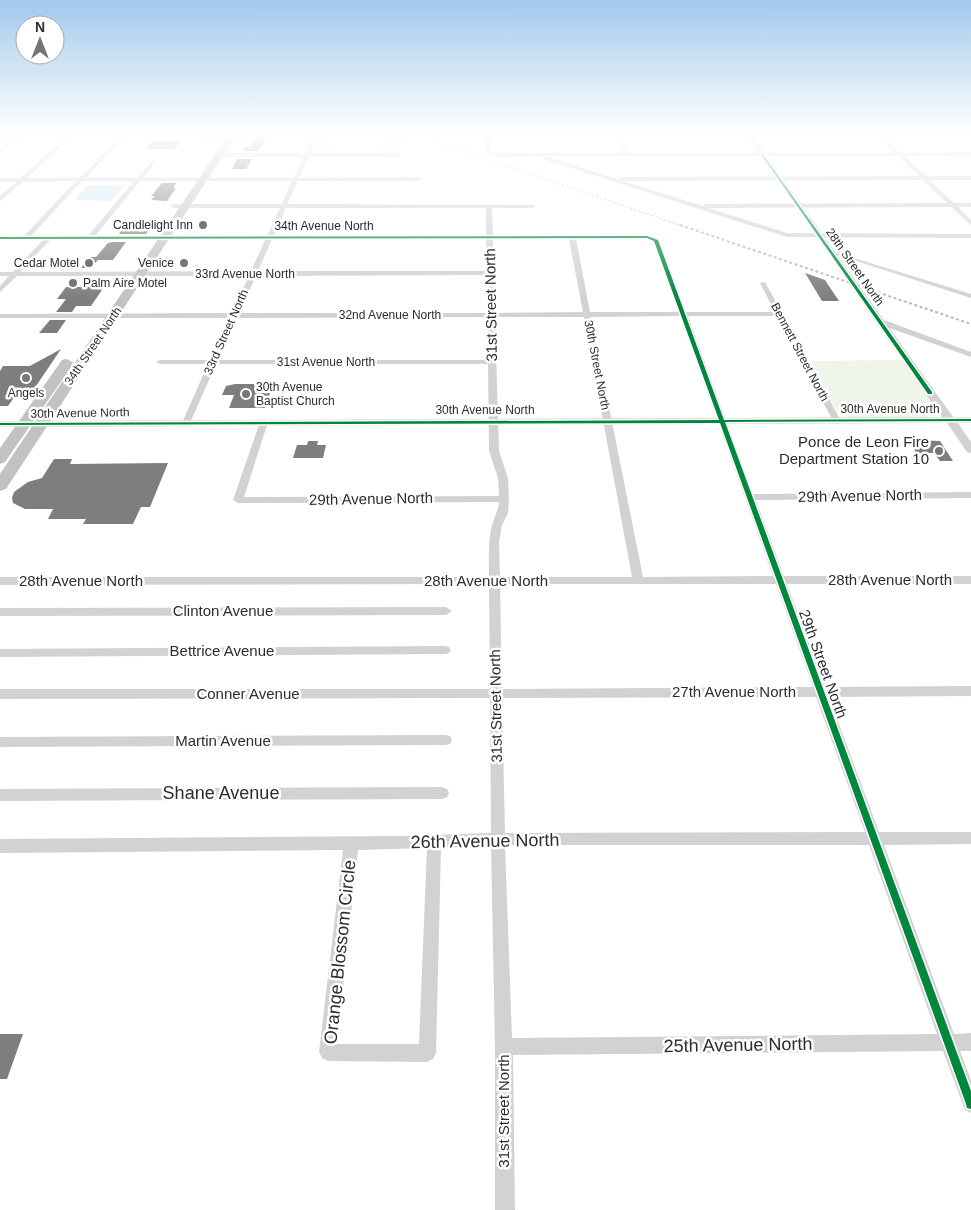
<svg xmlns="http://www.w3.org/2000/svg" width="971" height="1210" font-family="Helvetica,sans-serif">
<rect width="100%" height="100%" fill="#fff"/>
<path fill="#f0f5ea" d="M413,135L421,138L393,147L398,152L396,154H381V151H389L382,148L384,138H325L321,146H341L340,149H312L319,137L322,136Z
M904,360L939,412L930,417L850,418C831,414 819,378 811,361Z"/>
<path fill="#d5e8f3" d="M87,185H125L111,201L75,200Z"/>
<path fill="#7e7e7e" d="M256,138H267L257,151H242L245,147H250Z
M153,141H181L174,149H146Z
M237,159H252L246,169H232Z
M162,183H176L173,188H176L167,201L151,200L155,196H151Z
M125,226H152L146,234H119Z
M113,242H126L113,260H98L91,268H81L90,257H96L108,243Z
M805,273L825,280L839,301H822Z
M66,287H104L91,306H76L72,312H56L66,299H57Z
M50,320H66L57,333H39Z
M61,349L34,389H20L8,406H0V371L3,366H30Z
M235,384H258L255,393H270L265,408H229L234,395H222L226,386Z
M909,440L940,441L953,461H940L934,453H916Z
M308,441H318L317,445H326L323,458H293L297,445H307Z
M54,459H72L70,464L168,463L150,507H141L133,524H83L86,519H48L53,509H25L13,503L12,498L14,492L28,482L42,478Z
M0,1034H23L7,1079H0Z"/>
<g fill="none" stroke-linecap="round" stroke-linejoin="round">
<path fill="#d2d2d2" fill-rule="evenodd" d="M318,131L319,132L310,153H398L401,155L398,157H309L299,178L419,177L422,179L419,181H298L287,204L535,205V207L533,208H492L493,235H647L658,239L686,312H775L760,283L765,282L841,421L837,424L833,421L777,316H688L753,494L971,492V498L756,500L784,576H971V584H787L825,687L971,686V696L829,697L879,832H971V844L884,845L954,1034L971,1033V1051H960L971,1080V1113L965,1110L943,1051L513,1055L515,1210H495V1047L491,846L441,848L436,1053L433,1059L427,1062L328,1061L322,1058L319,1052L343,850L0,853V839L400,836L491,833L490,698L0,699V689H490L489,584L0,585V577H489C489,561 488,545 491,529C493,519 498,512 499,502L238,503L233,500L260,422L264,419L268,422L244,497L499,496L498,478L489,451L488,364H216L190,423L186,426L182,423L208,364H160L156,362L160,360H211L230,318H0V314L232,313L249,276H17L0,292V286L9,276H0V272H13L43,240H0V236H24L76,181L23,182L0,201V196L16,182H0V178H20L71,133L75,134L27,178H79L124,133L126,135L86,178H137L153,160L156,162L143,178H294L303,157H219L216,155L219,153H305L315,132ZM82,181H134L88,236H31ZM140,181H292L282,204H174L171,206L174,208H280L267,236H95ZM286,208H486V235L274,236ZM272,239H486L487,271H258ZM493,239H569L583,312L495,313ZM576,239H646L653,241L679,312H590ZM50,240H265L251,271L20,272ZM487,275V313H239L256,276ZM680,316L773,576L643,577L591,317ZM488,317V360H219L237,318ZM495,317H584L632,577H500L499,542L502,525L508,513L509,499L508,478L499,451ZM500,584H776L813,687L502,689ZM816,697L865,832L505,833L502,698ZM505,845H869L937,1034L512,1038ZM427,848L419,1044H337L358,850Z
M486,131H490L491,151L499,153H622L615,131H619L627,153H895L873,131H878L901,153L971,152V156H904L926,176H971V180H929L954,203H971V207H958L971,220V225L951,207L708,208L787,233L971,234V238L787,237L543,159L545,156L499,157L486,153ZM545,156H898L919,176L620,177L617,179ZM923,180L947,203L706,204L703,206L622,181Z
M19,133L23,134L0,152V148Z
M828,250L971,294V298L828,252Z
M878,320H884L971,352V357L878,324Z
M446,607L452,611L446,615L0,616V608Z
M445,646L449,647L451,650L449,653L445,654L0,657V649Z
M445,735L450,736L452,740L450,744L445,745L0,747V737Z
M442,787L447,789L449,793L447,797L442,799L0,801V789Z"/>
<path fill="#d2d2d2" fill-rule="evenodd" d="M743,131H749L953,417H971V423H958L971,442V453L967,452L947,423L0,427V421L942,417Z"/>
<path fill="#cbcbcb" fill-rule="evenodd" d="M971,131V134L0,136V132Z"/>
<path fill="#c2c2c2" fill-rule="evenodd" d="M231,131H239L236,136L253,132L257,135L232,142L8,486L6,489L0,491V474Z
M200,132L218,135L223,140L219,143L213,139L197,137L196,135Z
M67,359L74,363L5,462L0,464V448L62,360Z"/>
<path stroke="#b9b9b9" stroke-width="1" stroke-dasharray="2.5 2" stroke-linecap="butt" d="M404,131L683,226"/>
<path stroke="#b9b9b9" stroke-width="2" stroke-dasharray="3 2.5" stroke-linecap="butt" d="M680,225L971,324"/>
<defs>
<path id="cycleway" d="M762,153L932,392V394H928L761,154Z
M647,236L658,240L724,420L971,419V421L725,422L971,1091V1109L967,1108L966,1104L720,423L0,425V423L719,420L654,241L647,238L0,239V237Z"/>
</defs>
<use href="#cycleway" stroke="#fff" stroke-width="3"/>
<use href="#cycleway" fill="#00873e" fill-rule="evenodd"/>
</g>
<linearGradient id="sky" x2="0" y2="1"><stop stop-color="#a0c9ec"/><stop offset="0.44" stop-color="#fff"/><stop offset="1" stop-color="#fff" stop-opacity="0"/></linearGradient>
<rect width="971" height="300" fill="url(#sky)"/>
<g fill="#767676" stroke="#fff" stroke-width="2">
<circle cx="203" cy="225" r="5"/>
<circle cx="89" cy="263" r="5"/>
<circle cx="184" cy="263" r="5"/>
<circle cx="73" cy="283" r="5"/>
<circle cx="26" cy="378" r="5"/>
<circle cx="246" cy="394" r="5"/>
<circle cx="939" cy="451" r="5"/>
</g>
<g text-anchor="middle" stroke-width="5" stroke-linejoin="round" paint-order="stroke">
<g font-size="12" fill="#2d2d2d" stroke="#fff" text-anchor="end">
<text x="193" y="229">Candlelight Inn</text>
<text x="79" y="267">Cedar Motel</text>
<text x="174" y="267">Venice</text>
<text x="83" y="287" text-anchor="start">Palm Aire Motel</text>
<text x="256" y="391" text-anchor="start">30th Avenue<tspan x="256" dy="14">Baptist Church</tspan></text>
<text x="26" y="397" text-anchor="middle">Angels</text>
</g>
<g font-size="12" fill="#2d2d2d" stroke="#fff">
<text x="324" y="230">34th Avenue North</text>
<text transform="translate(855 267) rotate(55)" y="4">28th Street North</text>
<text x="245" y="278">33rd Avenue North</text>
<text x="390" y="319">32nd Avenue North</text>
<text transform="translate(226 332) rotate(-66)" y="4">33rd Street North</text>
<text transform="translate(93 346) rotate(-56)" y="4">34th Street North</text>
<text transform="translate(800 352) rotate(62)" y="4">Bennett Street North</text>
<text x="326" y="366">31st Avenue North</text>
<text transform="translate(597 365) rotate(79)" y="4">30th Street North</text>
<text x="890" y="413">30th Avenue North</text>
<text x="485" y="414">30th Avenue North</text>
<text transform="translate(80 413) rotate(-1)" y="4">30th Avenue North</text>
</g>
<g font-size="15" fill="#2d2d2d" stroke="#fff">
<text transform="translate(491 305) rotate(-91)" y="5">31st Street North</text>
<text transform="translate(860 496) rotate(-1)" y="5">29th Avenue North</text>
<text transform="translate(371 499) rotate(-1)" y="5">29th Avenue North</text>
<text x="890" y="585">28th Avenue North</text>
<text x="81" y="586">28th Avenue North</text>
<text x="486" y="586">28th Avenue North</text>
<text x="223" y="616">Clinton Avenue</text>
<text x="222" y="656">Bettrice Avenue</text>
<text transform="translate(823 664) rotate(70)" y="5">29th Street North</text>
<text x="734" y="697">27th Avenue North</text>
<text x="248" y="699">Conner Avenue</text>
<text transform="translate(496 706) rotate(-91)" y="5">31st Street North</text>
<text x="223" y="746">Martin Avenue</text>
<text transform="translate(504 1111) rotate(-90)" y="5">31st Street North</text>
</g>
<g font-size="15" fill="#2d2d2d" stroke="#fff" text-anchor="end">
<text x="929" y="447">Ponce de Leon Fire<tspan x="929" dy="17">Department Station 10</tspan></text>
</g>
<g font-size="18" fill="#2d2d2d" stroke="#fff">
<text x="221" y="799">Shane Avenue</text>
<text transform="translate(485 841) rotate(-1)" y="6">26th Avenue North</text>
<text transform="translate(340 952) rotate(-84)" y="6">Orange Blossom Circle</text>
<text transform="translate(738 1045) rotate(-1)" y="6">25th Avenue North</text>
</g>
</g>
<g transform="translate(40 40)"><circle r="24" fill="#ffffff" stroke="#ababab"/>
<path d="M0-4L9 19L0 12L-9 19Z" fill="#767676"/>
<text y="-8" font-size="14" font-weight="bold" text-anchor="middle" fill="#2d2d2d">N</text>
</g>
</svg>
